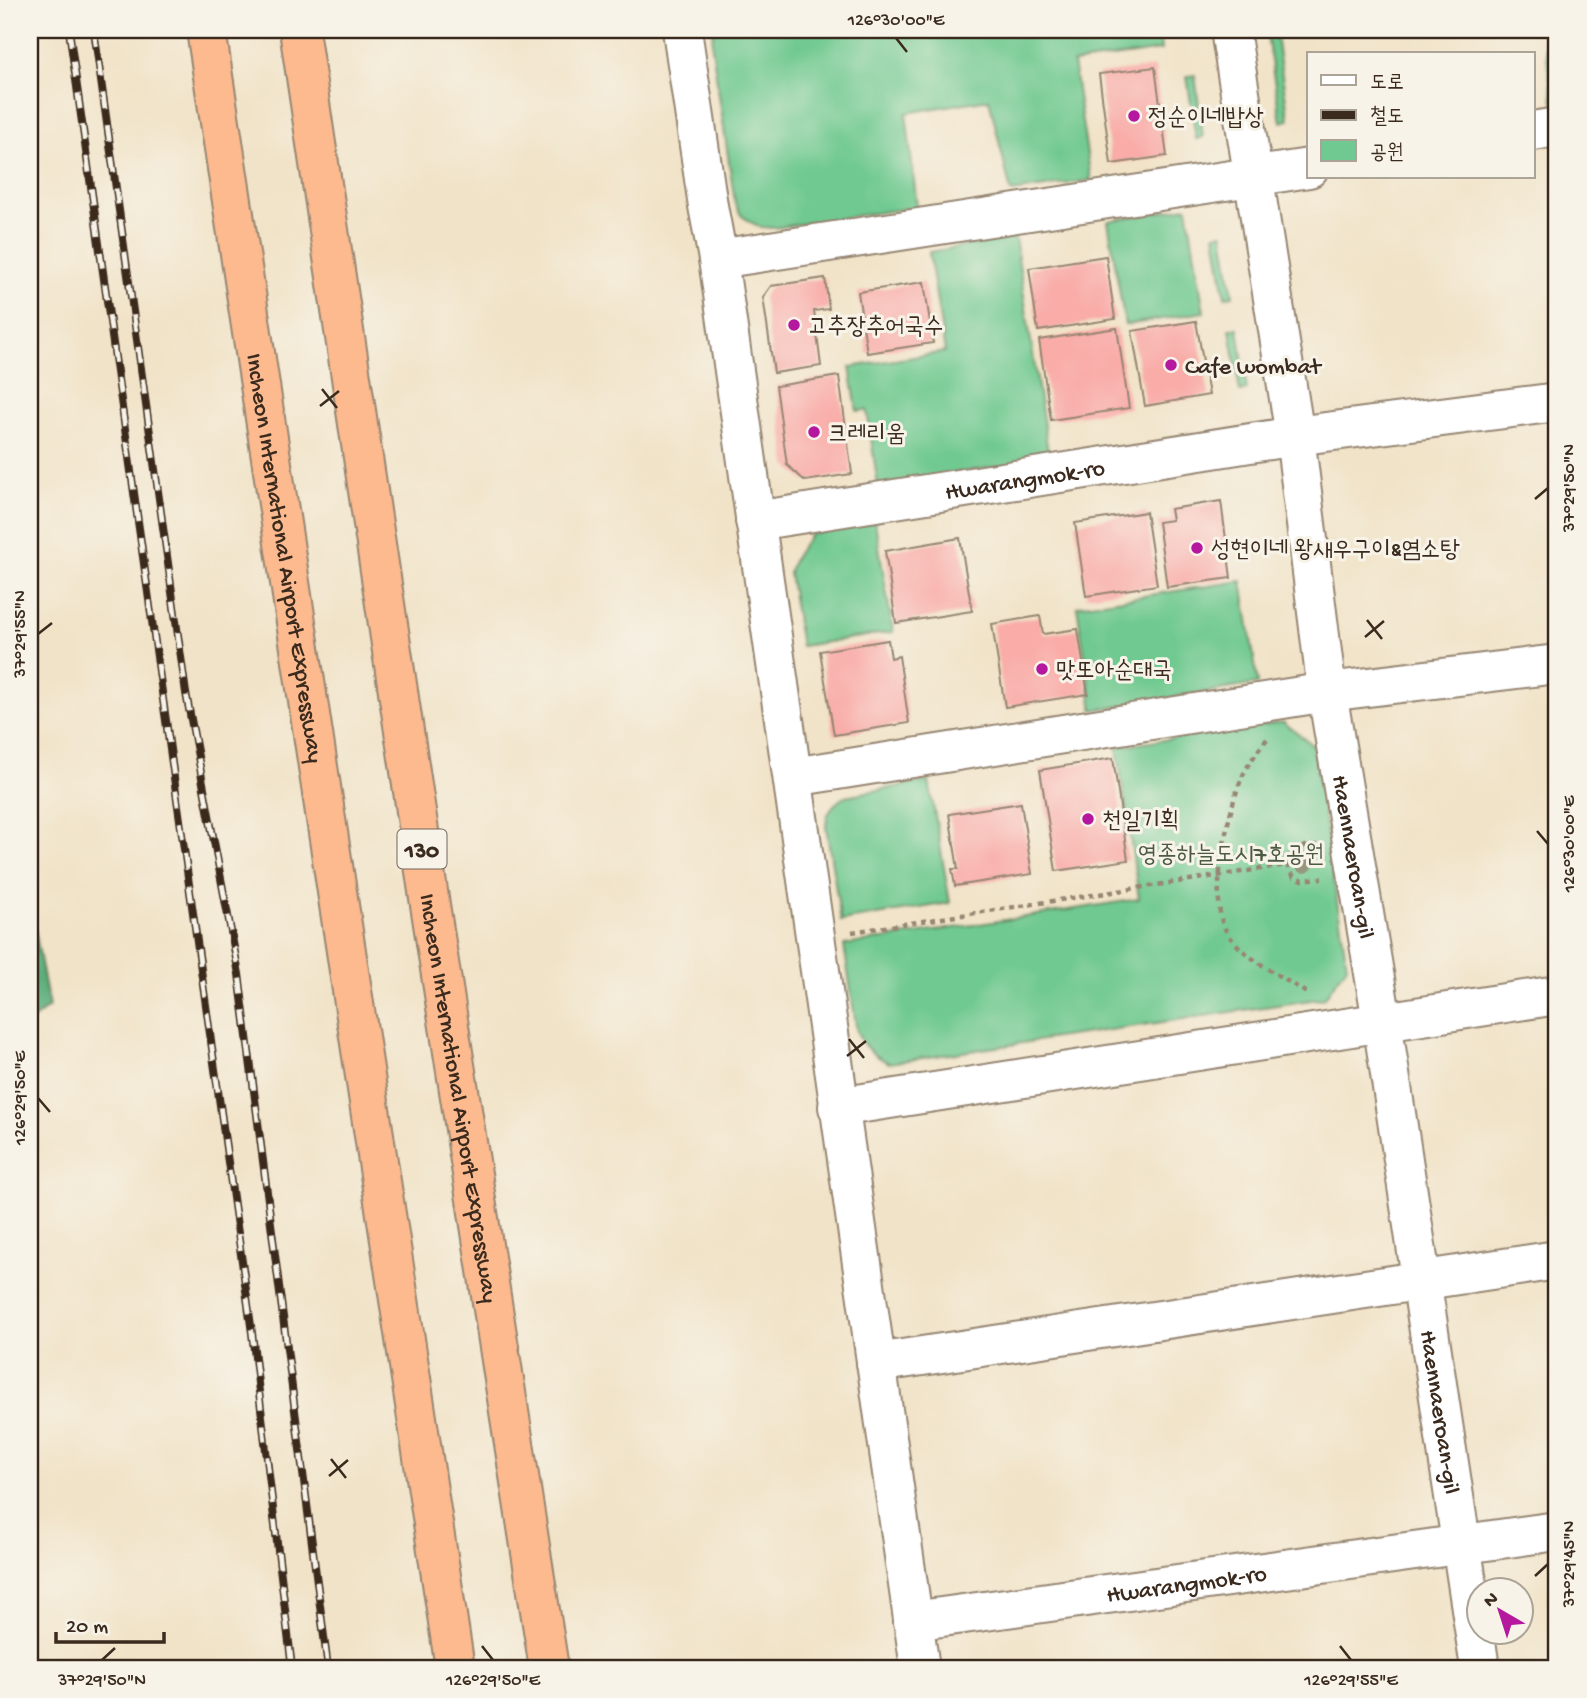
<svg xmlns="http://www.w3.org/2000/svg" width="1587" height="1698" font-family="'Gochi Hand','Poor Story',sans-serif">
<rect width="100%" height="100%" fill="#f7f3e8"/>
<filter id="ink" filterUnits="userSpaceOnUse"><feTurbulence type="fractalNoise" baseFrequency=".0143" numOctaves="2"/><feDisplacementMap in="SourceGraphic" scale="14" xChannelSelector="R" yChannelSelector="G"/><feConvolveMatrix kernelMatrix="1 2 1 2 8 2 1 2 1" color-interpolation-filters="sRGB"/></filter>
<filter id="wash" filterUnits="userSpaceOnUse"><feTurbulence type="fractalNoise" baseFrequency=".00686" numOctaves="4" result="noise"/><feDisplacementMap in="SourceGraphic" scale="28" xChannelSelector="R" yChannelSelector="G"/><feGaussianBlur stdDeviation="1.57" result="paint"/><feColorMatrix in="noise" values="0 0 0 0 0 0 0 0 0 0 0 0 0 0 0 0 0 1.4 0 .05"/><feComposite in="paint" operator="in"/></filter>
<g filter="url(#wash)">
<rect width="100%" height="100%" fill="#f1e3c8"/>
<path fill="#70c990" stroke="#567a57" stroke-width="2" d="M713,30H1159L1161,50L1073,63L1091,180L1011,192L989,99L906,113L917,207L774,228L761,227L750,222L741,215L735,203L712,48Z
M1266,30H1275L1289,120L1281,122Z
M1543,30H1557V108H1554Z
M1195,75L1203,137L1196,139L1187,76Z
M1187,207L1204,312L1125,325L1108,221Z
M1223,233L1233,296L1225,297L1215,234Z
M1015,238L1049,458L878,486L867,410L857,411L850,367L945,352L929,252Z
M1238,328L1247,390L1240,392L1230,329Z
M875,522L893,632L801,646L789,573C792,557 802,547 811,534Z
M1242,581L1258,684L1093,710L1077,606Z
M1283,722L1313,745L1347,966L1324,998L889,1063C874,1055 864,1049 857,1032L844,945L1139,899L1117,747Z
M929,781L950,903L841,921L826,827L827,816L834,805L845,796Z"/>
<path fill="#5cad7a" stroke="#4c6c4c" stroke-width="2" d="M30,902L49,1007L30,1022Z"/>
<g id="blocks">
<path fill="#f9aca8" d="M1155,67L1167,156L1111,164L1099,74Z
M1106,256L1115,319L1038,331L1029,268Z
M825,278L829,309L814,311L821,366L774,373L763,297L771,286Z
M924,282L933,343L867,353L858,292Z
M1196,321L1209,395L1145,406L1132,331Z
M1117,328L1129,408L1051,420L1039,340Z
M839,376L852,474L805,481L787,465L776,386Z
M1221,501L1231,578L1167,587L1158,522L1172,520L1170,509Z
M1146,512L1157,585L1086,596L1075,523Z
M960,538L972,611L896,623L885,551Z
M1040,616L1043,634L1078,629L1088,694L1005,707L992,624Z
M888,640L891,658L899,656L909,723L834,735L820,651Z
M1113,758L1128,860L1056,871L1040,770Z
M1021,803L1032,874L955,886L952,869H958L949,814Z"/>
</g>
</g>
<g filter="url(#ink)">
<use href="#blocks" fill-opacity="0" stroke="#968673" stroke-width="2"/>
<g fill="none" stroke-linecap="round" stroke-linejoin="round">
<defs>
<g id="minor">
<path d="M682,30L708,206L718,259L920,1668"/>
<path id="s1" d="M1230,30L1295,436L1327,692L1382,1021L1480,1668"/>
<path d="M1533,131L1557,127"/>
<path d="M718,259L1309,168"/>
<path id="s2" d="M755,521L1295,436L1557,402"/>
<path d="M793,777L1327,692L1557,664"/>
<path d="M838,1107L1557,995"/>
<path d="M876,1363L1557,1260"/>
<path id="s3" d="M913,1621L1557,1531"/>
</g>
<g id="highway">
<path id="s4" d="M206,30L455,1668"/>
<path id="s5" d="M299,30L429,898L549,1668"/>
</g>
</defs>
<use href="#minor" stroke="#968673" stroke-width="42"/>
<use href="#highway" stroke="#968673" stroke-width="42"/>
<path stroke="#968673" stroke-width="4.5" stroke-dasharray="5 5" stroke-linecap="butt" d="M1267,739C1256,753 1245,768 1239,785C1227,817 1210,897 1224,927C1237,955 1283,977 1308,994
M1317,845C1302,846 1288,847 1287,865L1294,877L1303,880L1322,878
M852,932L1287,865"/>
<use href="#minor" stroke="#fff" stroke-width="38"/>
<use href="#highway" stroke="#fcba8e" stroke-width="38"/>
<defs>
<path id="rail" d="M69,30L252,1333L292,1668
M94,30L186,693L239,974L328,1668"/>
</defs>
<use href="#rail" stroke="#3b2a1e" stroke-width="8"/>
<use href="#rail" stroke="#f7f3e8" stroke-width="5" stroke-dasharray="16" stroke-linecap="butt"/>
</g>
<circle fill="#96987d" cx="1304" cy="863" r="10"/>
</g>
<path fill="none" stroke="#3b2a1e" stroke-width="2.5" d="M896,38L907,52M322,389L337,408M320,406L339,391M1535,499L1548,488M1367,620L1382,639M38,634L52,623M1365,637L1384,621M1537,831L1548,844M849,1039L864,1058M847,1056L866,1041M38,1098L50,1112M331,1459L346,1478M329,1476L348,1460M1535,1576L1548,1564M482,1646L493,1660M1340,1646L1351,1660M102,1660L115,1648"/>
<g fill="#b5179e" stroke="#f7f3e8" stroke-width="2.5">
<circle cx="1134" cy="116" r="7"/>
<circle cx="794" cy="325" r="7"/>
<circle cx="1171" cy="365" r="7"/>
<circle cx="814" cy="432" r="7"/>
<circle cx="1197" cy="548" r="7"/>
<circle cx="1042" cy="669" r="7"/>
<circle cx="1088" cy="819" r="7"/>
</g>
<g text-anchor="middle" stroke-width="6" stroke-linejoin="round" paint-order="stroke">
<rect fill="#f7f3e8" stroke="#73665b" stroke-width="2" x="397.5" y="829.5" width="49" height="39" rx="5"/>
<g font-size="23" font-weight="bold" fill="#3b2a1e">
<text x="422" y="857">130</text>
</g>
<g font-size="24" fill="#3b2a1e" stroke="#f7f3e8" text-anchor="start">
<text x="1148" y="124">정순이네밥상</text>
<text x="808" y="333">고추장추어국수</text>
<text x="1185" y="373">Cafe wombat</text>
<text x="828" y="440">크레리움</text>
<text x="1211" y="556">성현이네 왕새우구이&amp;염소탕</text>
<text x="1056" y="677">맛또아순대국</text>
<text x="1102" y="827">천일기획</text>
</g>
<g font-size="24" fill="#3b2a1e" stroke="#f7f3e8">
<text dy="8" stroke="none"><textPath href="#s2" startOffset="273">Hwarangmok-ro</textPath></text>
<text dy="8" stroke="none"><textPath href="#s4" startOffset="534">Incheon International Airport Expressway</textPath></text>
<text dy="8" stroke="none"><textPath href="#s1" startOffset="836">Haennaeroan-gil</textPath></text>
<text dy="8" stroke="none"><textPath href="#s5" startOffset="1080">Incheon International Airport Expressway</textPath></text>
<text dy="8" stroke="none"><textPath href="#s1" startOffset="1398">Haennaeroan-gil</textPath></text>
<text dy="8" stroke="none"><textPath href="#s3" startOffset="276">Hwarangmok-ro</textPath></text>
</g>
<g font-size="24" fill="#4b5a40" stroke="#f7f3e8">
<text x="1231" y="861">영종하늘도시7호공원</text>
</g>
</g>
<rect width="1587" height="1698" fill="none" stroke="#f7f3e8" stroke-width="77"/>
<rect x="1307" y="52" width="228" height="126" fill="#f7f3e8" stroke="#aca397" stroke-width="2"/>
<rect x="1321" y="75" width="35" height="10" fill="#ffffff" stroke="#aca397" stroke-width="2"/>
<text x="1370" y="88" font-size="21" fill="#3b2a1e">도로</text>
<rect x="1321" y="110" width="35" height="10" fill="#3b2a1e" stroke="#aca397" stroke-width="2"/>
<text x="1370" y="122" font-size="21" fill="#3b2a1e">철도</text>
<rect x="1321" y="140" width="35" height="21" fill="#70c990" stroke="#aca397" stroke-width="2"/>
<text x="1370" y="158" font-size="21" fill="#3b2a1e">공원</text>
<g transform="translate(1500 1611) rotate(321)"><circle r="33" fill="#f7f3e8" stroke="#aca397" stroke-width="2"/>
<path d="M0-5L12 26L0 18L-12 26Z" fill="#b5179e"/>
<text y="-10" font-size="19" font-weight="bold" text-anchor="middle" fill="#3b2a1e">N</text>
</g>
<path d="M56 1632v10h108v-10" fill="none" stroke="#3b2a1e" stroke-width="3.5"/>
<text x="66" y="1632" font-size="21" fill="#3b2a1e" stroke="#f7f3e8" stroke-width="5" paint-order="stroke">20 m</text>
<rect x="38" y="38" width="1510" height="1622" fill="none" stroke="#3b2a1e" stroke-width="2.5"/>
<g font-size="18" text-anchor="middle" fill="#3b2a1e">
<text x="896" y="25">126°30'00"E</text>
<text transform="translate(1568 488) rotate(-90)" y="6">37°29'50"N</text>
<text transform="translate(19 634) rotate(-90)" y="6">37°29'55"N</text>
<text transform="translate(1568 844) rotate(-90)" y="6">126°30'00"E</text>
<text transform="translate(19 1098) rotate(-90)" y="6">126°29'50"E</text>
<text transform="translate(1568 1564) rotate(-90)" y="6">37°29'45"N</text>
<text x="102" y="1685">37°29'50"N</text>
<text x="493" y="1685">126°29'50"E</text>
<text x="1351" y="1685">126°29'55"E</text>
</g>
</svg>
